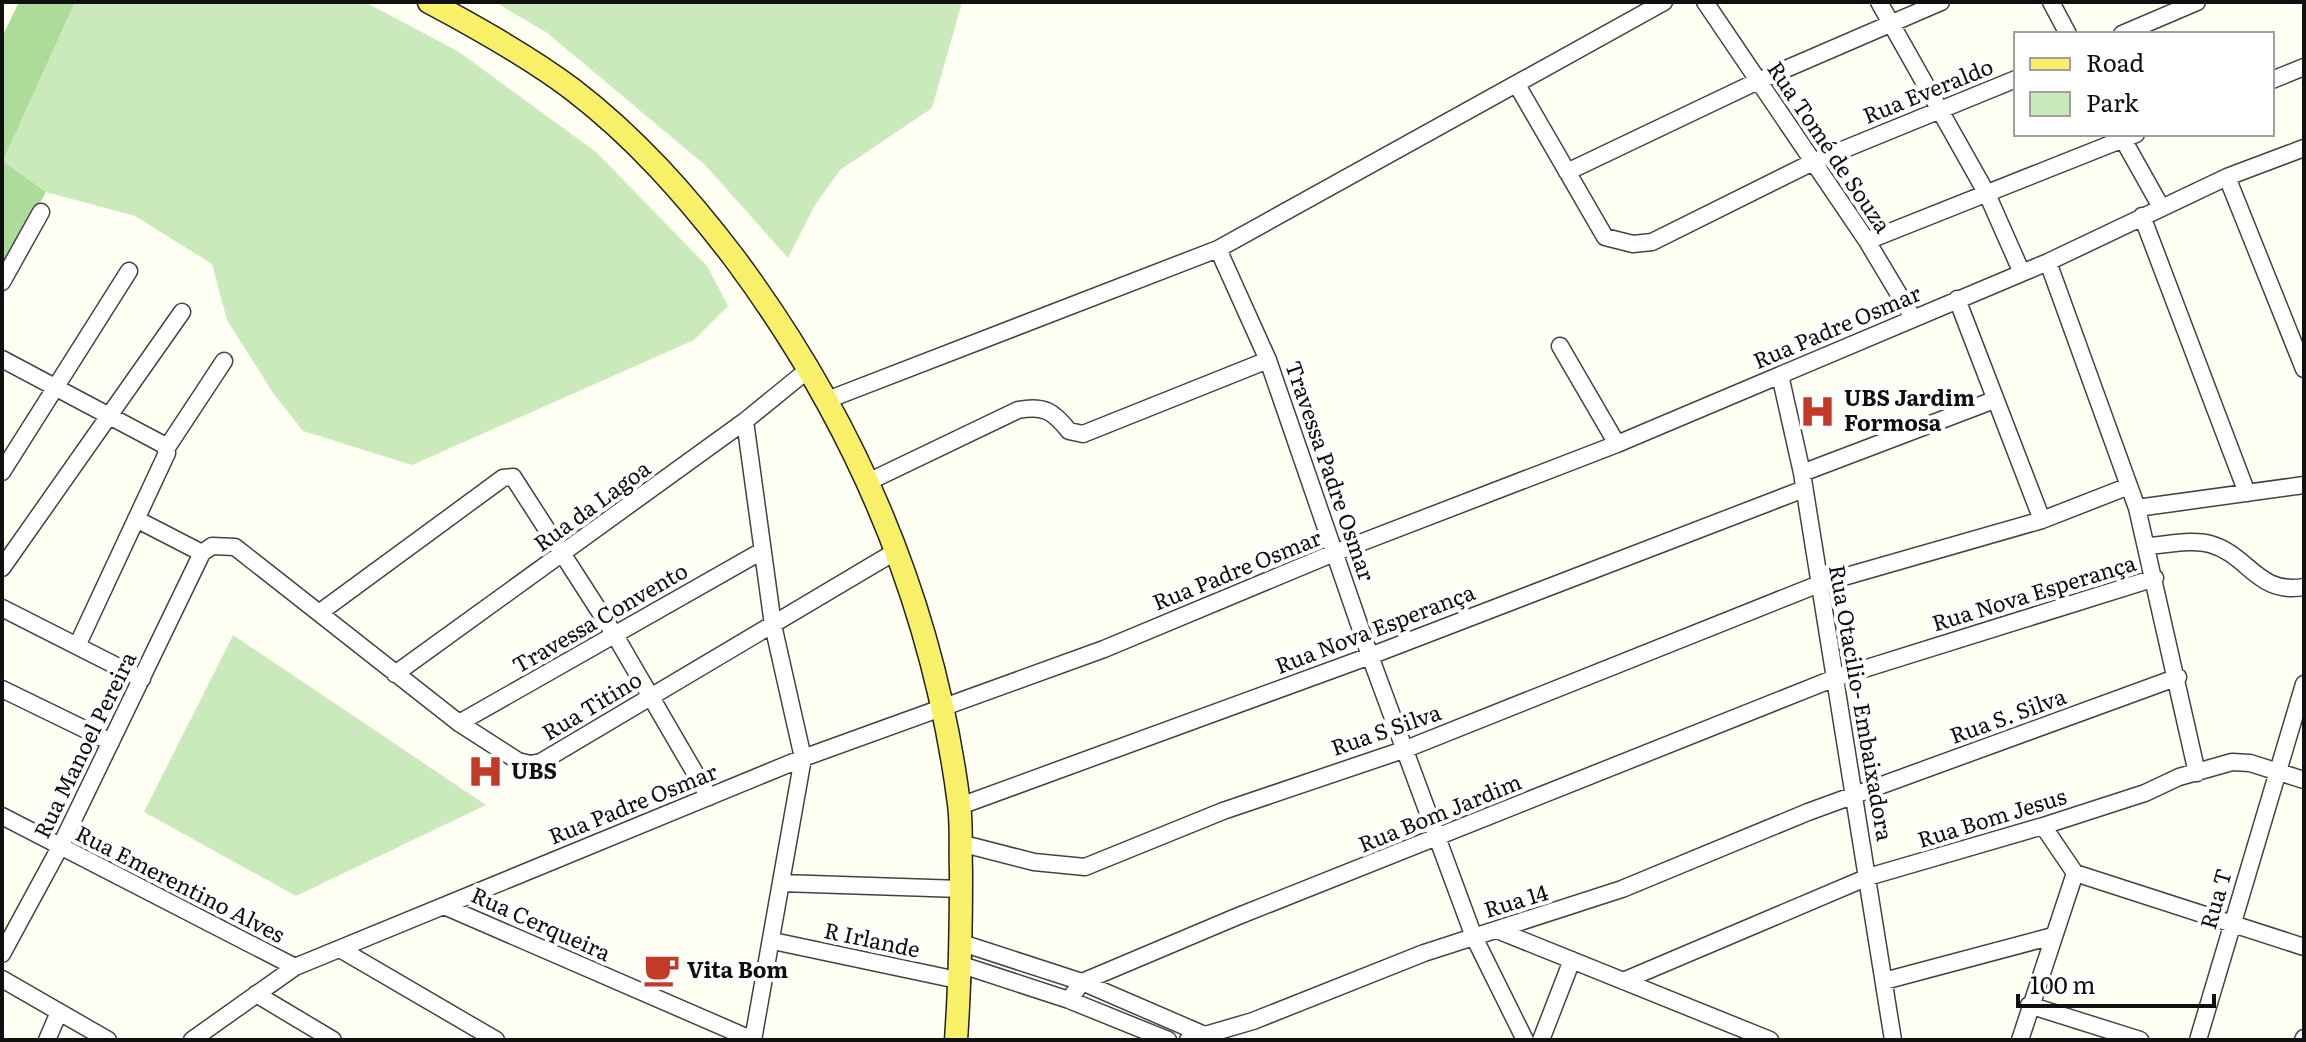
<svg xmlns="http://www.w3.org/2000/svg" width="2306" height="1042" font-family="Literata,serif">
<rect width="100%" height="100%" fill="#fffff3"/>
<path fill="#cbeabb" d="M75,2H365L459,52L596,152L707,266L728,306L694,340L412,465L303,431L273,393L227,320L212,264L135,216L46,192L3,161Z
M495,2H962L932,108L840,170L815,205L788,258L705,165L546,32Z
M233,635L486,805L296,896L144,812Z"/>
<path fill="#acdb9a" d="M19,2H75L3,161L46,192L2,269V37Z"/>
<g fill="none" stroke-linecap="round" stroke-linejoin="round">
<defs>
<path id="minor" d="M1705,2L1867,241L1913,318
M1879,2L1987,194L2022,273
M2051,2L2068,34
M2122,34L2197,2
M2272,80L2304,67
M1517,85L1605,237L1633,244L1652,242L1813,162L2016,79
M2120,134L2161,207
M1567,172L1758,81L1941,2
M2227,177L2304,369
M2142,216L2247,493
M1867,241L2136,134
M1218,249L1268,360L1370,656L1474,937L1525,1040
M2048,262L2137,508L2197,773
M2,282L41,212
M1957,299L2042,520
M1560,346L1617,444
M2,359L164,445L167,453L77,646
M1780,375L1802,473L1893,1040
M827,400L1218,249L1664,2
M745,421L773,625L803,758L753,1040
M166,449L224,361
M2,472L129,271
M1802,473L1994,400
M870,481L1018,410C1044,405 1053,411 1069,431L1083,434L1268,360
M2137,508L2304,485
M136,519L202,553
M2147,546C2167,545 2191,539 2210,544C2249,555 2257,595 2304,587
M2,568L182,312
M2,608L142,679
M319,613L503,478L513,477L616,637L709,797
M395,674L745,421L810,368
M2,689L111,742
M459,723L762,551
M960,806L1370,656L1804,489
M2,816L295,967
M960,843L1034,862L1085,867L1223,811L1406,749L1819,584L2042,520L2129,486
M2075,873L2304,947
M781,883L961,889
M444,906L753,1040
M1497,930L1770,1040
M773,941L962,981
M962,943L1082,982L1207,1036
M340,949L496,1040
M2,954L60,847L202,553L212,546L235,547L459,723L518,761L530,764L541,762L898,550
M962,965L1069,1000L1168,1040
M2,979L108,1040
M1623,981L1868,877L2043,826L2145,793L2179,777L2232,762L2250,763L2304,780
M1884,981L2053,936
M256,994L333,1040
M1069,1000L1082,982L1236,917L1835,678L2155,578
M2029,1005L2140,1040
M47,1040L59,1012
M192,1040L295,967L803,758L1104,649L1334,553L1617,444L2048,262L2227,177L2304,148
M1188,1040L1253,1021L1424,953L1622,889L1808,812L2178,677
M1541,1040L1572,960
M2020,1040L2075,873L2043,826
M2198,1040L2304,684
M2303,1040L2304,1038"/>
<path id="major" d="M429,2C478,28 528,56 572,89C635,137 687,196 735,259C856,422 933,602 959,804C962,826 960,850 961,872C961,929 960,984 956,1040"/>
</defs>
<use href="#minor" stroke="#434343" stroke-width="19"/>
<use href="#major" stroke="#212121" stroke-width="25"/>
<use href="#minor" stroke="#fff" stroke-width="16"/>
<use href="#major" stroke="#f9f069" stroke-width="22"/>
</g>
<defs>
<symbol id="hospital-bare" viewBox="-9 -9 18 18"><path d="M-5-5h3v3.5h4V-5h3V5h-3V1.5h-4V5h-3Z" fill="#c23b26" stroke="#fff" stroke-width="2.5" paint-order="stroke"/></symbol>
<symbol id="cafe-bare" viewBox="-9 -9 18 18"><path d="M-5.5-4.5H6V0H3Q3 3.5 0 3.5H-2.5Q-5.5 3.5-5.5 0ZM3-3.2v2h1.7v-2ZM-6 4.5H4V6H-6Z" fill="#c23b26" stroke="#fff" stroke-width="2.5" paint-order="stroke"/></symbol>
</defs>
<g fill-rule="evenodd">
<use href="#hospital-bare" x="1792" y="386" width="51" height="51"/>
<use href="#hospital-bare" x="460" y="746" width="51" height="51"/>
<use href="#cafe-bare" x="636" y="944" width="51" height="51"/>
</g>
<g text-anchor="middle" stroke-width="8" stroke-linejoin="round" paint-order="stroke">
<g font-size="22" fill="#101010" stroke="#fff">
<text transform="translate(1928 91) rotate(-22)" y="8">Rua Everaldo</text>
<text transform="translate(1829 147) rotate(56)" y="8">Rua Tomé de Souza</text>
<text transform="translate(1837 327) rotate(-23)" y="8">Rua Padre Osmar</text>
<text transform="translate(1330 471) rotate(71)" y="8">Travessa Padre Osmar</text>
<text transform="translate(592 506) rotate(-36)" y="8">Rua da Lagoa</text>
<text transform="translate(1237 570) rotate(-22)" y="8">Rua Padre Osmar</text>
<text transform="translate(2034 593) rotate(-17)" y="8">Rua Nova Esperança</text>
<text transform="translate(600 618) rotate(-30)" y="8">Travessa Convento</text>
<text transform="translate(1375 629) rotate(-21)" y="8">Rua Nova Esperança</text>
<text transform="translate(1861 703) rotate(80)" y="8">Rua Otacilio- Embaixadora</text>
<text transform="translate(592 706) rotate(-31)" y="8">Rua Titino</text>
<text transform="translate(2008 716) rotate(-20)" y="8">Rua S. Silva</text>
<text transform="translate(1386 730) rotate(-19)" y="8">Rua S Silva</text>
<text transform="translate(85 745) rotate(-64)" y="8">Rua Manoel Pereira</text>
<text transform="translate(633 804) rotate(-22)" y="8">Rua Padre Osmar</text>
<text transform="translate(1440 813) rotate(-22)" y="8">Rua Bom Jardim</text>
<text transform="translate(1992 818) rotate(-17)" y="8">Rua Bom Jesus</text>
<text transform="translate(180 884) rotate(27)" y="8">Rua Emerentino Alves</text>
<text transform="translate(2216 899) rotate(-74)" y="8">Rua T</text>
<text transform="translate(1516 901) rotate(-17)" y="8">Rua 14</text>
<text transform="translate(541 924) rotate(24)" y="8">Rua Cerqueira</text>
<text transform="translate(872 940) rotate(12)" y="8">R Irlande</text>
</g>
<g font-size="22" font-weight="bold" fill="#101010" stroke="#fff" text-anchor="start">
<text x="1844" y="406">UBS Jardim<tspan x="1844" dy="25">Formosa</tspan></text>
<text x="511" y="779">UBS</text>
<text x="687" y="978">Vita Bom</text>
</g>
</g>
<rect width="2306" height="1042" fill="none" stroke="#101010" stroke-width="8"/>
<rect x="2014" y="32" width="260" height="104" fill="#ffffff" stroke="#9f9f9f" stroke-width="2"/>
<rect x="2030" y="58" width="40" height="12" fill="#f9f069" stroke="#9f9f9f" stroke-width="2"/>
<text x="2086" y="72" font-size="24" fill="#101010">Road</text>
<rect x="2030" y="92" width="40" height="24" fill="#cbeabb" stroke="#9f9f9f" stroke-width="2"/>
<text x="2086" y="112" font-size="24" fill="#101010">Park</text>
<path d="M2018 994v12h196v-12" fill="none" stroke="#101010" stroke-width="4"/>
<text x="2030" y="994" font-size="24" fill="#101010" stroke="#ffffff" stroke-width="6" paint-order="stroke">100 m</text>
</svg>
